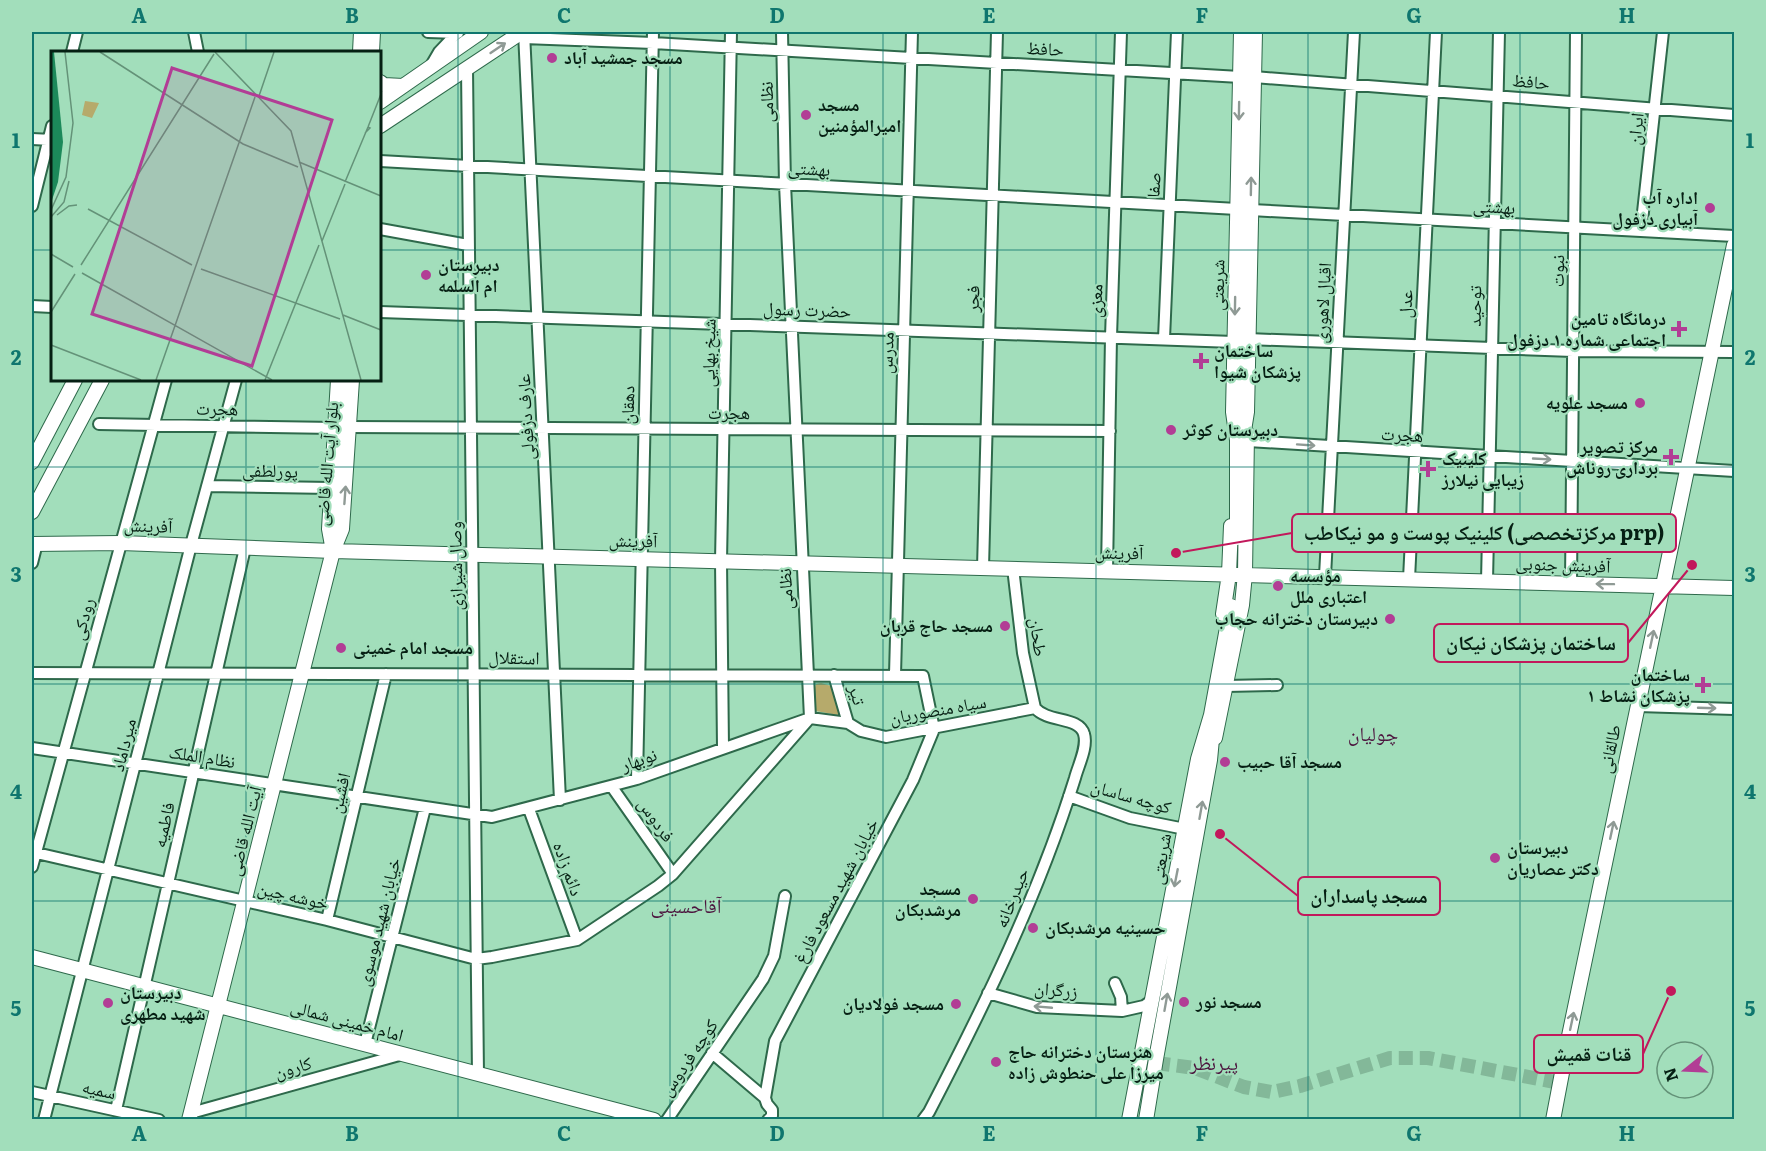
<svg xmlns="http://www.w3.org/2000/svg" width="1766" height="1151" font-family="Literata,'Noto Naskh Arabic',serif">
<rect width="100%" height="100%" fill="#a2debb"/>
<path fill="#b6aa6b" d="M821,683L831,686L839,709L838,715L816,711L815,688L816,684Z"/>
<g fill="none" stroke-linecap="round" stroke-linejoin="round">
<path stroke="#83b899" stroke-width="14" stroke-dasharray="14 7" stroke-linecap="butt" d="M1156,1063L1195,1068L1244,1087L1272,1092L1300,1086L1390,1058H1428L1555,1082"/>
<defs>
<path id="minor" d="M194,32L198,52
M428,32L458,33
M524,32L560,800
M524,38L653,43L1240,77
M72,52L77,32
M432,64L439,52L458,32
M467,68L478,1074
M1254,77L1734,115
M32,139L52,140
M380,161L1237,209
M32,206L52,126
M1251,210L1734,236
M380,229L468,245
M1641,230L1663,32
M32,306L52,307
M380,312L1234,342
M1164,339L1177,32
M1248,339L1573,351L1734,352
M99,424L335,428
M349,427L1110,431
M1248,441L1734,471
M207,486L331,488
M32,563L37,543
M983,568L997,32
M1107,571L1111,337L1121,32
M1325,576L1354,32
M1409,579L1436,32
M1487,581L1499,32
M1571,583L1576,32
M32,673L923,676L934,729L913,780L775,1041L765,1098L767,1104L772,1110V1116L768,1120
M834,675L848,723
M895,675L912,32
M1226,686L1277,685
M1638,706L1734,709
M32,748L492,817L637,779L810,718L848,723L861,731L886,737L1035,708
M723,748L721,561L731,32
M637,779L653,32
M612,787L673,874
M1069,796L1130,818L1185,829
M529,809L577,940
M32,852L327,920L476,959L492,957L577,940L658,886L673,874L810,718L785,184L782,32
M32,867L166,380
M327,920L386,674
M1115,983L1121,997L1122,1011
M988,993L1037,1007L1122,1011L1144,1006L1154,999
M365,1044L425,808
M712,1053L765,1098
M32,1092L159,1120
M116,1110L245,548
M191,1113L403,1054
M44,1120L191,545L236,380
M667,1120L763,979L774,956L785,896
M923,1120L929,1112C985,1004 1039,894 1075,778C1078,766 1088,747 1084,734C1079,716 1048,723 1035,708L1023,653L1013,568"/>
<path id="major" d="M360,52L361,32
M372,52L373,32
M380,82L384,85L403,86
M380,102L481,32
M380,126L522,32
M1242,443L1247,412L1255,32
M32,462L75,380
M32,512L102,380
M1237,538V440L1233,412L1241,32
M32,544L121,543L333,551L1734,588
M333,551L329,529L338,380
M1223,614L1229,574L1231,526
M1215,738L1242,605L1245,574L1247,433
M32,957L654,1120
M189,1120L333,551L342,529L352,380
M1129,1120L1198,759L1211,715L1231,606
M1146,1120L1156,1059L1210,760L1213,728
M1553,1120L1569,1036L1734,245"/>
</defs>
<use href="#minor" stroke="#2e694b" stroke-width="14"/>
<use href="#major" stroke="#2e694b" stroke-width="16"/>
<use href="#minor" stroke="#fff" stroke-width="10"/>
<use href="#major" stroke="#fff" stroke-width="14"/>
</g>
<defs><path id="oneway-shaft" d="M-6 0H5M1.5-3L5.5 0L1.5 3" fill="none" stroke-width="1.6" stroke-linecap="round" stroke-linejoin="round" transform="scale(1.5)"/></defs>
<g stroke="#8f9a95">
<use href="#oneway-shaft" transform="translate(498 48) rotate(-34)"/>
<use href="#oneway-shaft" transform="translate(1239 111) rotate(91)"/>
<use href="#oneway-shaft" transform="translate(1251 186) rotate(-89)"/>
<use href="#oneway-shaft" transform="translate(1235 306) rotate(91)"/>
<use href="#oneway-shaft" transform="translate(1306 445) rotate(4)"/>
<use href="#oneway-shaft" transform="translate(1542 459) rotate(3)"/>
<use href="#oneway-shaft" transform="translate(345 495) rotate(-86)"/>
<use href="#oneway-shaft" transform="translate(1605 584) rotate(-179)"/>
<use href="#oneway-shaft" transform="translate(1652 639) rotate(-78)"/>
<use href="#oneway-shaft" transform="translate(1707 708) rotate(2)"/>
<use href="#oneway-shaft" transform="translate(1201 810) rotate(-80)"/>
<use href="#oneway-shaft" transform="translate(1612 830) rotate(-78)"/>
<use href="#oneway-shaft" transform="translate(1176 878) rotate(101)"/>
<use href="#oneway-shaft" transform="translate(1166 1002) rotate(-80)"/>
<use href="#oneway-shaft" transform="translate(1043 1007) rotate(-175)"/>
<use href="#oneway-shaft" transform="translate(1572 1021) rotate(-78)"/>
</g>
<path fill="none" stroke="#0f766e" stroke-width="1.5" stroke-opacity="0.55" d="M246,32V52M458,32V1120M670,32V1120M883,32V1120M1096,32V1120M1308,32V1120M1520,32V1120M32,250H52M380,250H1734M246,380V1120M32,467H1734M32,684H1734M32,901H1734"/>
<g fill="#b23d95" stroke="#a2debb" stroke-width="2">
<circle cx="552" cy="58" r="6"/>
<circle cx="806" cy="115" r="6"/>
<circle cx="1710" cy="208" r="6"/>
<circle cx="426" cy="275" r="6"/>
<path d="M1676 320h6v6h6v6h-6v6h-6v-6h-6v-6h6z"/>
<path d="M1198 352h6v6h6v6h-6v6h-6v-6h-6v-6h6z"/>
<circle cx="1640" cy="403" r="6"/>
<circle cx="1171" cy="430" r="6"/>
<path d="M1668 448h6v6h6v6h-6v6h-6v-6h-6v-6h6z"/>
<path d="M1425 460h6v6h6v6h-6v6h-6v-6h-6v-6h6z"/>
<circle cx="1278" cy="586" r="6"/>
<circle cx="1390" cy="619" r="6"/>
<circle cx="1005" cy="626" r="6"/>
<circle cx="341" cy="648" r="6"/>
<path d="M1700 676h6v6h6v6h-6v6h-6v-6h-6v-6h6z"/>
<circle cx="1225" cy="762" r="6"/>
<circle cx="1495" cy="858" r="6"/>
<circle cx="973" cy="899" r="6"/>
<circle cx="1033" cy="928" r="6"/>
<circle cx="1184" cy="1002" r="6"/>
<circle cx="108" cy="1003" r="6"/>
<circle cx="956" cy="1004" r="6"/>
<circle cx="996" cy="1062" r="6"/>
</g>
<g text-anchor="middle" stroke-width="4.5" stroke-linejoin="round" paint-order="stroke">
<g font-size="18" fill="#061f13" stroke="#a2debb">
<text transform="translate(1045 49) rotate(3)" y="6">حافظ</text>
<text transform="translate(1531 82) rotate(5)" y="6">حافظ</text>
<text transform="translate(767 102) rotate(-91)" y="6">نظامی</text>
<text transform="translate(1636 129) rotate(-84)" y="6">ایران</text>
<text transform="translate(809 169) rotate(3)" y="6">بهشتی</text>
<text transform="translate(1154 185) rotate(-87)" y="6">صفا</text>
<text transform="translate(1494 207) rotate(3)" y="6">بهشتی</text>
<text transform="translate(1558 271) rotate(-89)" y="6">نبوت</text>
<text transform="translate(1218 285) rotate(-89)" y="6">شریعتی</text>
<text transform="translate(973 299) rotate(-88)" y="6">فجر</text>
<text transform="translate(1096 301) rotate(-88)" y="6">معزی</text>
<text transform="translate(1323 303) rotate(-87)" y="6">اقبال لاهوری</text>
<text transform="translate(1406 304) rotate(-87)" y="6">عدل</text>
<text transform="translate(1475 306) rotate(-89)" y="6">توحید</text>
<text transform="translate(807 310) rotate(2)" y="6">حضرت رسول</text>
<text transform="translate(709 353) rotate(-89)" y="6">شیخ بهایی</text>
<text transform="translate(887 353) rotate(-88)" y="6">مدرس</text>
<text transform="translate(628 405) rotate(-89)" y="6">دهقان</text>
<text transform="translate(217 409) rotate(1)" y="6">هجرت</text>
<text x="729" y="419">هجرت</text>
<text transform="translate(526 417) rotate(-93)" y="6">عارف دزفولی</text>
<text transform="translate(1402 435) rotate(3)" y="6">هجرت</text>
<text transform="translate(327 464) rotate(-85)" y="6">بلوار آیت الله قاضی</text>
<text transform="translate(270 471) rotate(1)" y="6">پورلطفی</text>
<text transform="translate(148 526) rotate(2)" y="6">آفرینش</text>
<text transform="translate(633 541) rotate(1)" y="6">آفرینش</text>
<text transform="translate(1119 553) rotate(1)" y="6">آفرینش</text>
<text transform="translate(1563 565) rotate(2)" y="6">آفرینش جنوبی</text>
<text transform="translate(456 566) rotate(-91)" y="6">وصال شیرازی</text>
<text transform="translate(786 589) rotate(-93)" y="6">نظامی</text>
<text transform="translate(83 619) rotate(-75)" y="6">رودکی</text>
<text transform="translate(1038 637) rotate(83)" y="6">طحان</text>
<text transform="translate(514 658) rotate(1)" y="6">استقلال</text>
<text transform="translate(857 695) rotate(74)" y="6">تیر</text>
<text transform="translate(938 710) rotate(-10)" y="6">سیاه منصوریان</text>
<text transform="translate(124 745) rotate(-76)" y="6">میرداماد</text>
<text transform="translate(1610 749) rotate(-78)" y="6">طالقانی</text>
<text transform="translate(202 757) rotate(9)" y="6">نظام الملک</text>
<text transform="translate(639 760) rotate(-19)" y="6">نوبهار</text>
<text transform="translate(340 793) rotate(-77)" y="6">افشین</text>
<text transform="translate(1131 797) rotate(16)" y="6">کوچه ساسان</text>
<text transform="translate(656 820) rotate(55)" y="6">فردوس</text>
<text transform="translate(164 825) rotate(-77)" y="6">فاطمیه</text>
<text transform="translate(245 831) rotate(-76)" y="6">آیت الله قاضی</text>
<text transform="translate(1161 859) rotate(-80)" y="6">شریعتی</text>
<text transform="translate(568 869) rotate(70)" y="6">دائم زاده</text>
<text transform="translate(836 891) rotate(-62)" y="6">خیابان شهید مسعود فارغ</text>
<text transform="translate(293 896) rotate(13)" y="6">خوشه چین</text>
<text transform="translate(1012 898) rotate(-68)" y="6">حیدرخانه</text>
<text transform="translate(379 922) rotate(-76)" y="6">خیابان شهید موسوی</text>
<text transform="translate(1056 990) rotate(5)" y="6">زرگران</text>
<text transform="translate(347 1021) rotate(15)" y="6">امام خمینی شمالی</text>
<text transform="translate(689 1058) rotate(-56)" y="6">کوچه فردوس</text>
<text transform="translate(293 1068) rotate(-16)" y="6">کارون</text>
<text transform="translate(99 1090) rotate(12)" y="6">سمیه</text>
</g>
<g font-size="18" font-weight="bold" fill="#061f13" stroke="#a2debb" text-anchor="start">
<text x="564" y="64">مسجد جمشید آباد</text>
<text x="818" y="111">مسجد<tspan x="818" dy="21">امیرالمؤمنین</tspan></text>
<text x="1698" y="204" text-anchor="end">اداره آب<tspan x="1698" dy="21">آبیاری دزفول</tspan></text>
<text x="438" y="271">دبیرستان<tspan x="438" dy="21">ام السلمه</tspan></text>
<text x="1666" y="325" text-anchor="end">درمانگاه تامین<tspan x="1666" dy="21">اجتماعی شماره ۱ دزفول</tspan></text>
<text x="1214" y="357">ساختمان<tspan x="1214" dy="21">پزشکان شیوا</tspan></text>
<text x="1628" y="409" text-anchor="end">مسجد علویه</text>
<text x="1183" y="436">دبیرستان کوثر</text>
<text x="1658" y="453" text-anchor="end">مرکز تصویر<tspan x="1658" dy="21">برداری روناش</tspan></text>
<text x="1442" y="465">کلینیک<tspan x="1442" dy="21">زیبایی نیلارز</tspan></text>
<text x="1290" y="582">مؤسسه<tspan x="1290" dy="21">اعتباری ملل</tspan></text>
<text x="1378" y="625" text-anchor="end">دبیرستان دخترانه حجاب</text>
<text x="993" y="632" text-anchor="end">مسجد حاج قربان</text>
<text x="353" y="654">مسجد امام خمینی</text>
<text x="1690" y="681" text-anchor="end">ساختمان<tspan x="1690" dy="21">پزشکان نشاط ۱</tspan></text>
<text x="1237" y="768">مسجد آقا حبیب</text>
<text x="1507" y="854">دبیرستان<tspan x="1507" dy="21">دکتر عصاریان</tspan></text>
<text x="961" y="895" text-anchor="end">مسجد<tspan x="961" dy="21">مرشدبکان</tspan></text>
<text x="1045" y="934">حسینیه مرشدبکان</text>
<text x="120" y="999">دبیرستان<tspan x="120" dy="21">شهید مطهری</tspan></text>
<text x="1196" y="1008">مسجد نور</text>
<text x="944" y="1010" text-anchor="end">مسجد فولادیان</text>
<text x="1008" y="1058">هنرستان دخترانه حاج<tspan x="1008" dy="21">میرزا علی حنطوش زاده</tspan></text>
</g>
<g font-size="20" fill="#4c143e" stroke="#a2debb">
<text x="1373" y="741">چولیان</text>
<text x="686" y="913">آقاحسینی</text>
<text x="1214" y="1070">پیرنظر</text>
</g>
</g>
<g transform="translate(51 51)">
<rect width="330" height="330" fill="#a2debb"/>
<path d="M34,50L48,52L41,67L31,64Z" fill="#b6aa6b"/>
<path d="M0,1H3L12,91L7,131L0,152Z" fill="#1c895a"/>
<path fill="none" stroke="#649278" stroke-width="1.5" d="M49,1L192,93L247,116M164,1L240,80L310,329M208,45L223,1M317,76L330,43M248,111L330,145M294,131L317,76L319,77L314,82M37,158L141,214M0,159L15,126L22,72L14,1M6,164L18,155L26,154M0,166L13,151L18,130M271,190L294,133M0,203L22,216M30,214L163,3M150,218L289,268M31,222L221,329M0,261L24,223M292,264L330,279M0,294L90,329M105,329L204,46M214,329L268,194"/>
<path fill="#b23d95" fill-opacity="0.15" stroke="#b23d95" stroke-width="3" d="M121,17L281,69L201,315L41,263Z"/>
<rect width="330" height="330" fill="none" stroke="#061f13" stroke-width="3"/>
</g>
<path fill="none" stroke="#c2185b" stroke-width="2" d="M1176 553L1292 533M1692 565L1628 643M1220 834L1298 896M1671 991L1643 1054"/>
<g fill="#c2185b" stroke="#a2debb" stroke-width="2">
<circle cx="1176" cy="553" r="6"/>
<circle cx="1692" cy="565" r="6"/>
<circle cx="1220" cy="834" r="6"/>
<circle cx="1671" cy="991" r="6"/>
</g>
<g fill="#a2debb" stroke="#c2185b" stroke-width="2">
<rect x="1292" y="514" width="384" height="38" rx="6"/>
<rect x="1434" y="624" width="194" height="38" rx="6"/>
<rect x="1298" y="877" width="142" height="38" rx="6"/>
<rect x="1534" y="1035" width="109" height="38" rx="6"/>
</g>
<g font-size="20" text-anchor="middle" font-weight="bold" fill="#061f13">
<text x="1484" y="540">کلینیک پوست و مو نیکاطب (مرکزتخصصی prp)</text>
<text x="1531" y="650">ساختمان پزشکان نیکان</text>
<text x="1369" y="903">مسجد پاسداران</text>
<text x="1589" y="1061">قنات قمیش</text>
</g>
<rect width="1766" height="1151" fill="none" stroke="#a2debb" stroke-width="66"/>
<g transform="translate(1685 1070) rotate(252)"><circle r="28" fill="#a2debb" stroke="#649278" stroke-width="1.5"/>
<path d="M0-4.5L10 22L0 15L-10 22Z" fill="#b23d95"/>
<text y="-9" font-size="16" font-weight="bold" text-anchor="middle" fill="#061f13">N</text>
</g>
<rect x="33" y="33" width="1700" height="1085" fill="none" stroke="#0f766e" stroke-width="2"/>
<g font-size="20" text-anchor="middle" font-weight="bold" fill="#0f766e">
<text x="139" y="23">A</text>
<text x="352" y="23">B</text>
<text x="564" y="23">C</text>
<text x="777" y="23">D</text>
<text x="989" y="23">E</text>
<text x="1202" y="23">F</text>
<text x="1414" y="23">G</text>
<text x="1627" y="23">H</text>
<text x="16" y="148">1</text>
<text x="1750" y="148">1</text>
<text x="16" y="365">2</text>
<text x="1750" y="365">2</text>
<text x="16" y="582">3</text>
<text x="1750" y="582">3</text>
<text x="16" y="799">4</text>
<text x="1750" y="799">4</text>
<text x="16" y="1016">5</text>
<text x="1750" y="1016">5</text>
<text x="139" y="1141">A</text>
<text x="352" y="1141">B</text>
<text x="564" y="1141">C</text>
<text x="777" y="1141">D</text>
<text x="989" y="1141">E</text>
<text x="1202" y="1141">F</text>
<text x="1414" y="1141">G</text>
<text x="1627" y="1141">H</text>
</g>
</svg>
